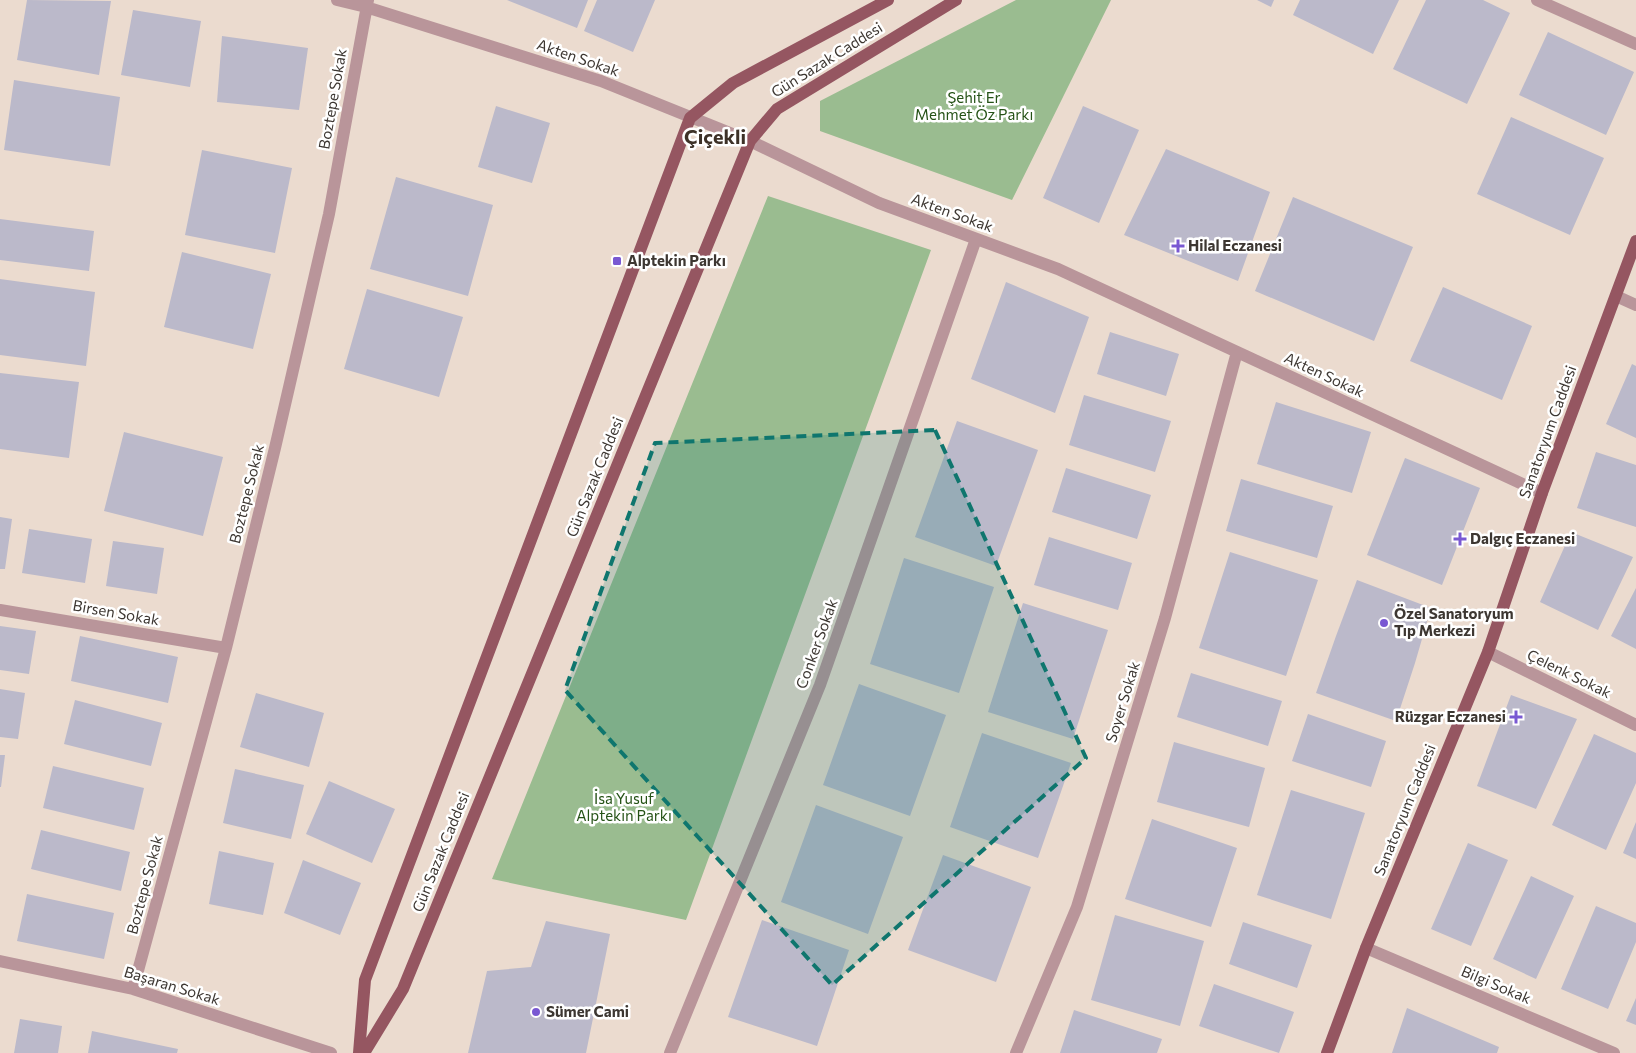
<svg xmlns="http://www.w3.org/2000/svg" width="1636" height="1053" font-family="Commissioner,sans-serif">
<rect width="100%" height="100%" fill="#ebdbcf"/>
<path fill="#9abc90" d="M1016,0H1111L1012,200L820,131V101Z
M768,196L931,250L686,920L492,879Z"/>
<path fill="#bbb9ca" d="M27,0L111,1L99,75L17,60Z
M507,0H588L577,28Z
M597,0H655L633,52L584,31Z
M1257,0H1274L1271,7Z
M1300,0H1399L1373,54L1293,15Z
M1426,0H1483L1510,13L1467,104L1393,69Z
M133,10L201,21L190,87L121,75Z
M1548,32L1634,72L1606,135L1519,95Z
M222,36L308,48L299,110L217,102Z
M14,80L120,97L110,166L4,150Z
M496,106L550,123L532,183L478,167Z
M1083,106L1139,130L1099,223L1043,198Z
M1511,117L1604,158L1570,235L1477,194Z
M1166,149L1270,192L1238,281L1124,235Z
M202,150L292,168L275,253L185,235Z
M396,177L493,205L468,296L370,269Z
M1293,197L1413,247L1374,341L1255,291Z
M0,219L94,231L89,271L0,260Z
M182,252L271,274L253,349L164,327Z
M0,279L95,292L86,366L0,355Z
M1006,282L1089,317L1055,413L971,379Z
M1443,287L1532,326L1502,400L1410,361Z
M367,289L463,317L439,397L344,369Z
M1110,332L1179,354L1166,396L1097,374Z
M1632,364L1636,366V438L1606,424Z
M0,373L79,382L69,458L0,449Z
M1084,395L1171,421L1155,472L1069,445Z
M1276,402L1371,432L1352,493L1257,464Z
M957,421L1038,450L996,566L915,537Z
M124,432L223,457L203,536L104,511Z
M1596,452L1636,465V527L1577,508Z
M1405,458L1480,488L1442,585L1367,555Z
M1066,468L1151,495L1137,539L1052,512Z
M1241,479L1333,506L1317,558L1226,531Z
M0,517L12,519L5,569H0Z
M29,529L92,539L85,583L22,573Z
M1571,532L1633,557L1598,630L1540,602Z
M1049,537L1132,563L1118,610L1034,585Z
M113,541L164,548L157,594L106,586Z
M1230,552L1318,580L1286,676L1199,648Z
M904,558L994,587L959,693L870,664Z
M1357,580L1431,608L1415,663L1396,721L1316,693L1336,636Z
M1636,588V649L1611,636Z
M1023,603L1108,630L1073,739L988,712Z
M0,626L36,631L29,674L0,670Z
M80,636L178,657L168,703L71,681Z
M1191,673L1282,701L1268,746L1177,717Z
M859,684L946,715L910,816L823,785Z
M0,689L25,693L18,739L0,737Z
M256,693L324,713L309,767L240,747Z
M1511,695L1577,719L1536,809L1477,786Z
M75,700L162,723L151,766L64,744Z
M1308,714L1386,741L1371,787L1292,761Z
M982,733L1071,763L1038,858L950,827Z
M1594,734L1636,753V783L1606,850L1552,825Z
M1174,742L1265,768L1249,827L1157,802Z
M0,755H5L1,787H0Z
M53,766L144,788L134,830L43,808Z
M235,769L304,785L291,839L223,823Z
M329,781L395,809L372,863L306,834Z
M1291,790L1365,813L1331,919L1257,895Z
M816,805L903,837L868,934L781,902Z
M1152,819L1237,848L1211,927L1125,899Z
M1636,822V859L1623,853Z
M41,830L130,852L121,891L31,869Z
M1468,843L1508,860L1471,946L1431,929Z
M219,851L274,863L263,915L209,904Z
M943,855L1031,887L996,982L908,950Z
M303,860L361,883L340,935L284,913Z
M1531,876L1574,896L1536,979L1493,959Z
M27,894L114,913L104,959L17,941Z
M1596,906L1636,923V942L1608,1009L1561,989Z
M1115,915L1204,941L1180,1026L1091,1000Z
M762,920L849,950L817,1046L728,1017Z
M546,921L610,934L586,1053H468L487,971L531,967Z
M1243,922L1312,945L1297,988L1229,964Z
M1214,984L1294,1012L1279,1053L1199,1026Z
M1636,998V1025L1626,1021Z
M1407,1008L1499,1047L1497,1053H1392Z
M1074,1010L1162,1039L1157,1053H1060Z
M20,1019L62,1026L58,1053H14Z
M92,1031L178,1049L177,1053H88Z"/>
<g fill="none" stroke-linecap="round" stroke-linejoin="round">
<path stroke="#b9959a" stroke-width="12" d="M337,0L366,7L601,81L750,141L879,203L1058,269L1542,493
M1537,0L1636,44
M1616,296L1636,305
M0,610L226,648
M1488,652L1636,725
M1366,948L1614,1053
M0,961L133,989L331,1053
M133,989L226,648L275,448L329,214L368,0
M670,1053L820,685L976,239
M1016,1053L1077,907L1165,618L1237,352"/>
<path stroke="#955661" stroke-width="12" d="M359,1053L365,980L690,118L733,83L888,0
M364,1053L403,989L750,141L777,109L956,0
M1327,1053L1366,948L1488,652L1542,493L1636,241"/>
</g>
<path fill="#0f766e" fill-opacity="0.2" stroke="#0f766e" stroke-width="4" stroke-dasharray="10 6" stroke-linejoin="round" d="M935,430L1086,758L832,985L565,690L655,443Z"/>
<g fill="#7958d2" stroke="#fff" stroke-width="2">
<path d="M1175.5 238.5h5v5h5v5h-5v5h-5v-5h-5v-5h5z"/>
<rect x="612" y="256" width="10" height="10" rx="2.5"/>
<path d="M1457.5 531.5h5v5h5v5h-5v5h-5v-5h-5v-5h5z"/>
<circle cx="1384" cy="623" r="5"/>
<path d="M1513.5 709.5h5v5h5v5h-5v5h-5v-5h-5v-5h5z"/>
<circle cx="536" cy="1012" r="5"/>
</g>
<g text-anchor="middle" stroke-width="5" stroke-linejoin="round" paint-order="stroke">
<g font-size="15" fill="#3d3732" stroke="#fff">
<text transform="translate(578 58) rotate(19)" y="5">Akten Sokak</text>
<text transform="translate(827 60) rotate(-32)" y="5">Gün Sazak Caddesi</text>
<text transform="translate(333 99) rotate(-80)" y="5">Boztepe Sokak</text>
<text transform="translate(952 213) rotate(20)" y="5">Akten Sokak</text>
<text transform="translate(1324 375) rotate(25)" y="5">Akten Sokak</text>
<text transform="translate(1548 432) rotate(-70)" y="5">Sanatoryum Caddesi</text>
<text transform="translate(595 477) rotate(-68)" y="5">Gün Sazak Caddesi</text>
<text transform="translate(247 494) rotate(-76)" y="5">Boztepe Sokak</text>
<text transform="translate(116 613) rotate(10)" y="5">Birsen Sokak</text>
<text transform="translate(817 644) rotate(-70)" y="5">Conker Sokak</text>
<text transform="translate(1569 674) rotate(26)" y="5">Çelenk Sokak</text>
<text transform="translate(1123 702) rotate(-73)" y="5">Soyer Sokak</text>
<text transform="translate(1405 810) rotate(-68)" y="5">Sanatoryum Caddesi</text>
<text transform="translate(441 852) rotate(-68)" y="5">Gün Sazak Caddesi</text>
<text transform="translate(145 885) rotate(-75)" y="5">Boztepe Sokak</text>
<text transform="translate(1496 985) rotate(23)" y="5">Bilgi Sokak</text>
<text transform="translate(172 986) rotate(17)" y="5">Başaran Sokak</text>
</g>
<g font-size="15" fill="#255216" stroke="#fff">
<text x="974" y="103">Şehit Er<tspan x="974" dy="17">Mehmet Öz Parkı</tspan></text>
<text x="624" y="804">İsa Yusuf<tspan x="624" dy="17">Alptekin Parkı</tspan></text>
</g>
<g font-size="15" font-weight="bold" fill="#3d3732" stroke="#fff" text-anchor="start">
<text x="1188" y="251">Hilal Eczanesi</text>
<text x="627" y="266">Alptekin Parkı</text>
<text x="1470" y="544">Dalgıç Eczanesi</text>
<text x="1394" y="619">Özel Sanatoryum<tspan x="1394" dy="17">Tıp Merkezi</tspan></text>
<text x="1506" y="722" text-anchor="end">Rüzgar Eczanesi</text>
<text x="546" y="1017">Sümer Cami</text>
</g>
<g font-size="20" font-weight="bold" fill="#3d3127" stroke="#fff">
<text x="715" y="144">Çiçekli</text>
</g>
</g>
</svg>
